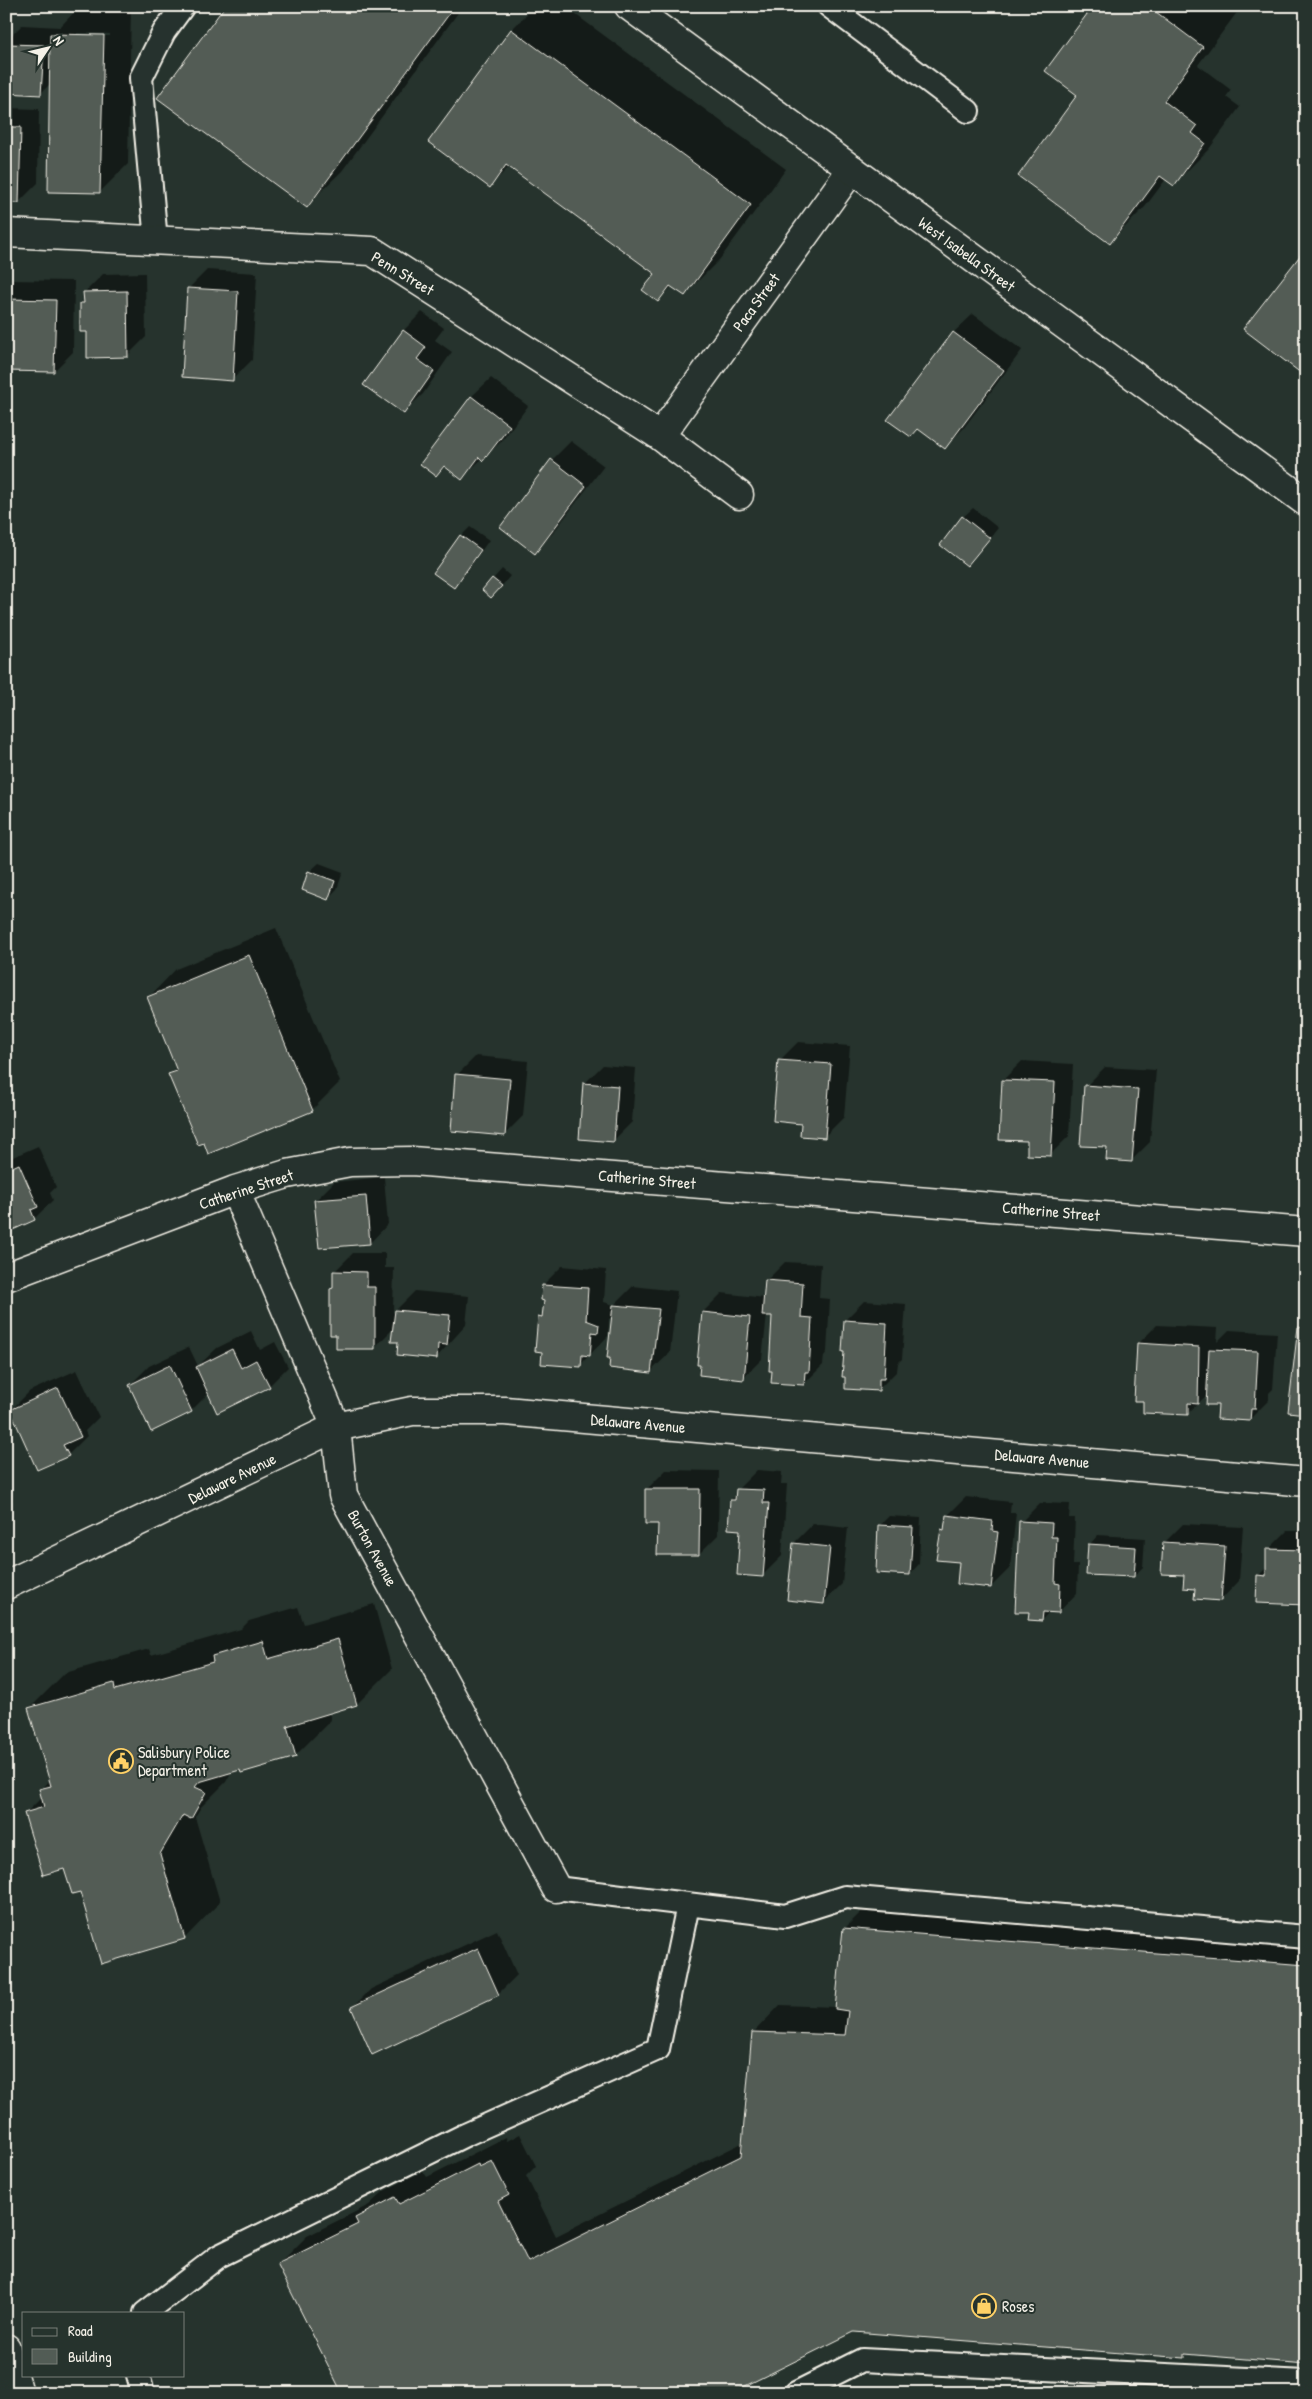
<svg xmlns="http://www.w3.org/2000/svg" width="1312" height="2399" font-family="'Patrick Hand',sans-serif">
<rect width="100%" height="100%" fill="#26332d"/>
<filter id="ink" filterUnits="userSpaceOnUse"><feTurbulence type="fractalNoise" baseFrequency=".02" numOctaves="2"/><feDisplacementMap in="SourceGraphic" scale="10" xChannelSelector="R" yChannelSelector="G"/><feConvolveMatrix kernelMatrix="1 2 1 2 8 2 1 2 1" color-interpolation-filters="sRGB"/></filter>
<g filter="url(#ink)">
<path fill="#0007" fill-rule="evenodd" d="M226,6H463L342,171L306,206Z
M535,6H564L786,169L720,259L685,294L673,286L658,300L656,274L510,166L489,187L429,142L512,29Z
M1094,6H1231L1238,11L1198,65L1231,90L1226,97L1240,107L1209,149L1173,185L1166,179L1145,207L1110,242L1079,95Z
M79,7L131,8L128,164L100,192L51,83L41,93L6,92V41L22,25L60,27ZM77,33L110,34V36H77Z
M6,108L39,109L38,183L19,202H6Z
M207,270L257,273L252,360L233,379L188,289Z
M145,273L146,337L127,356L88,331L81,303L85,299L84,293L103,274Z
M9,280L74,281L73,352L54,371L6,370V283Z
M422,312L444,328L435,340L452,352L423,394L404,412V330Z
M973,314L1022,350L963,429L944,448L918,428L888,420L954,332Z
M491,378L528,406L502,441L461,478L445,466L436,475L421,463L472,396Z
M571,441L604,466L553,533L535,552L501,527L552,460Z
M973,508L998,528L976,555L963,517Z
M470,527L489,540L463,577L454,586L461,536Z
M502,569L510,576L501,587L483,590Z
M319,863L343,872L337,889L328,898L309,872Z
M276,928L340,1082L312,1110L170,1075L177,1067L149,997L176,969Z
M798,1042L850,1046L844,1117L825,1136L779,1061Z
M476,1056L528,1061L523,1116L504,1135L457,1075Z
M1022,1061L1073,1064L1069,1136L1050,1155L1003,1080Z
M603,1065L636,1068L632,1122L613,1141L584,1084Z
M1105,1067L1156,1070L1150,1142L1131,1161L1108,1146L1086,1086Z
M38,1146L56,1187L50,1193L53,1200L34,1219L6,1232V1160Z
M384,1177L388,1224L370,1243L315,1201L334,1182Z
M353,1253H385V1268H394L393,1313L415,1291L469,1296L466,1325L437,1357L400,1341L394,1328L374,1348L334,1287V1272Z
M785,1262L821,1264L819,1298L830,1299L827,1352L824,1356L823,1365L804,1384L773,1315H767L762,1359L743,1378L703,1312L722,1293L765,1298L766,1281Z
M562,1266L606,1270L604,1302L614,1305L633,1286L677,1291L670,1353L651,1371L613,1316L609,1319L608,1336L580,1365L544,1351L539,1317L544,1312L543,1285Z
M864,1301L906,1304L902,1359L898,1363L897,1371L878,1390L845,1320Z
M1306,1320V1413L1299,1327Z
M1157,1325L1218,1328L1217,1342L1229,1330L1277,1333L1273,1389L1269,1393V1400L1250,1419L1219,1404L1208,1394L1187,1414L1138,1344Z
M251,1331L260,1350L275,1342L288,1367L269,1386L209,1393L191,1411L130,1385L149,1366L189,1347L198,1366L217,1348Z
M77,1370L99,1417L85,1431L87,1436L68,1455L11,1410L30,1391Z
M666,1470L719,1471L718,1535L699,1554L659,1522L647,1489Z
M757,1470L782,1472L781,1484H787L782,1556L763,1575L731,1500L737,1494L738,1489Z
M6,1473L12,1487L9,1490L13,1500L6,1507Z
M966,1497L1011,1502L1010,1513H1016L1010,1568L991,1587L961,1561L942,1530L946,1526L947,1516Z
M1040,1503L1070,1504L1069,1518H1075L1073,1565H1078L1077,1593L1059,1612L1050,1611L1042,1620L1030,1611L1021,1522Z
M889,1516L921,1518L919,1564L910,1574L880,1525Z
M813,1524L848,1528L842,1584L823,1603L794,1543Z
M1183,1524L1243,1527L1239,1581L1221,1600L1185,1574L1164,1543Z
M1287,1531H1306V1603L1258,1576L1267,1567L1268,1550Z
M1098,1535L1145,1538L1143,1567L1134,1576L1089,1545Z
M374,1604L392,1669L357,1704L329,1713L331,1720L295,1756L232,1771L226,1782L201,1807L195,1817L220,1902L185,1938L102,1962L81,1890L26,1813L43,1796L41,1790L50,1780L29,1709L65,1673L149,1649L151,1655L241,1629L249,1621L298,1607L304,1624Z
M872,1901L1306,1936V2363L1188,2353L1185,2357L279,2264L307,2236L369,2205L384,2191L423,2171L427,2177L506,2137L507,2141L520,2134L536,2166L526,2176L556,2236L744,2142L753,2033L780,2005L836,2007L844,1929Z
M497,1930L517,1975L498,1994L352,2008L371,1989Z"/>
<path fill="#525c55" stroke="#f4f1e8" d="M225,6H455L307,208L157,98Z
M1093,6H1148L1203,47L1164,101L1197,126L1192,133L1205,143L1174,186L1160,176L1110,244L1018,176L1077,95L1045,71Z
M511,29L751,205L685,296L670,286L658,302L642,290L655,274L506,165L490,188L428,142Z
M50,34L104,35L100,193L48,192Z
M6,44L44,45L41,95L6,93Z
M6,127H21L19,203H6Z
M1306,248V377L1243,329Z
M187,288L238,291L233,381L182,377Z
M127,291L128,357L87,358V332H80V303H84L83,292Z
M6,299L56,300L54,372L6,371Z
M403,330L426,347L417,359L434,371L404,414L363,385Z
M953,332L1004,370L945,449L918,429L911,437L887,420Z
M471,396L510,426L483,461L479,457L462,480L444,466L436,476L420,464Z
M551,459L586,486L535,554L500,527Z
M962,516L990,538L967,566L940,545Z
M460,535L481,550L454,588L433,573Z
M492,578L502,586L491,598L482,590Z
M308,871L335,881L328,900L302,890Z
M249,955L313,1111L208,1154L204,1143L198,1145L168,1074L177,1071L147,997Z
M778,1060L831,1064L825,1138L800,1136L801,1124L773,1121Z
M455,1074L510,1079L505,1136L451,1131Z
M1002,1080L1055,1082L1051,1156L1027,1155V1141L999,1140Z
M583,1083L618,1086L614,1142L579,1139Z
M1084,1085L1138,1089L1132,1162L1106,1160L1107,1147L1080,1146Z
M19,1164L38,1207L31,1210L35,1220L6,1233V1170Z
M366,1196L370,1244L319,1248L314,1200Z
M333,1271L367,1272V1287H375V1349H336V1335H330V1289L333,1288Z
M765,1280L803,1283L801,1317L812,1318L809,1372H805L804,1385L771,1383L772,1371H769L772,1316H762Z
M542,1285L588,1288L586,1320L599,1325L598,1333L592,1332L590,1356L582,1355L581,1367L541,1364L542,1352L535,1351L538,1316L542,1317L544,1301L541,1300Z
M613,1305L659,1309L651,1373L609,1368L610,1358H607Z
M395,1310L450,1315L447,1345L438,1344L437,1359L397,1355L398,1342H391Z
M702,1312L750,1317L744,1380L699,1375L700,1365H697Z
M844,1320L887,1323L884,1379H879V1391L845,1389V1377H842L844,1352H842Z
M1298,1327L1306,1328V1414L1288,1412Z
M1137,1343L1199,1347L1198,1404L1188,1403V1415L1143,1413V1401H1134Z
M232,1349L241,1368L256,1360L270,1387L217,1413L196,1367Z
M1209,1349L1258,1351L1255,1409H1251L1250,1421L1217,1419L1218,1405H1206Z
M170,1365L192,1412L151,1432L129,1385Z
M58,1388L81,1437L63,1445L69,1456L37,1470L10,1410Z
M645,1489H700L699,1555H657L658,1524H645Z
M736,1489L764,1490L763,1503H769L763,1577L737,1575L740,1530L728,1529L730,1500H735Z
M946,1515L993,1521L992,1531L998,1532L991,1588L957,1584L959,1562L936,1560L941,1529L944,1530Z
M1019,1521L1052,1523L1051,1537H1057L1055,1583L1060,1584L1059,1613L1043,1612L1042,1621L1028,1620L1029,1612H1015Z
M878,1525L913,1527L910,1575L876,1573Z
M1163,1542L1225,1546L1221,1601L1194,1599L1195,1589L1183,1588L1184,1575L1161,1574Z
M793,1543L830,1547L824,1604L787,1600Z
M1088,1544L1136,1547L1134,1577L1086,1575Z
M1266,1549L1306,1550V1605L1256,1603L1257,1575L1266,1576Z
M338,1639L357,1705L287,1726L296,1757L241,1773L240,1770L199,1782L195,1787L206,1792L191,1819L183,1815L160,1854L185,1939L101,1964L80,1892L72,1894L64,1869L43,1875L24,1813L44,1807L39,1789L51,1786L28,1708L114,1683L115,1690L213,1662L212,1656L263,1641L268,1659Z
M843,1928L1306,1965V2364L1185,2354V2358L854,2332L731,2393H342L277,2264L358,2224L355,2218L395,2197L399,2204L478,2164L479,2167L492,2161L509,2195L498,2201L528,2262L741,2156L752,2032L845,2035L848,2011L835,2009Z
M478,1948L499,1995L372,2055L351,2007Z"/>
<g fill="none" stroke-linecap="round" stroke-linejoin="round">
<defs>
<path id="service" d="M829,6L968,111
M156,241L141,78L164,32L183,6
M556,1888L785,1916L845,1897L1306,1937
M145,2313L219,2256L465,2135L658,2049L688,1905
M138,2375L143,2393
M796,2393L862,2360L1306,2382"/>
<path id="minor" d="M6,233L372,251L660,436L739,495
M660,436L852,169
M235,1190L336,1427L343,1495L556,1888
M6,1277L235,1190L287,1174L350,1162L412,1161L1306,1232
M6,1585L336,1427L412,1411H505L1306,1482"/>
<path id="tertiary" d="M629,6L1306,502"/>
<path id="primary" d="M6,2348L19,2393"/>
</defs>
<use href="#service" stroke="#f4f1e8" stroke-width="26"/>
<use href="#minor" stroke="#f4f1e8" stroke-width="31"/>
<use href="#tertiary" stroke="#f4f1e8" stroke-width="31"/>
<use href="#primary" stroke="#f4f1e8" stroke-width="31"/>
<use href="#service" stroke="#26332d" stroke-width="22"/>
<use href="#minor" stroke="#26332d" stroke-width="28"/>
<use href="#tertiary" stroke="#26332d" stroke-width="28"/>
<use href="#primary" stroke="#26332d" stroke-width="28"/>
</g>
</g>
<defs>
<symbol id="civic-ring" viewBox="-11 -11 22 22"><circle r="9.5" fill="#26332d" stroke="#ffd166" stroke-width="1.5"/><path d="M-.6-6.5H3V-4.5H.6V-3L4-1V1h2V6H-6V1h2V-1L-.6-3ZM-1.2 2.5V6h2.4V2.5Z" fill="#ffd166"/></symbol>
<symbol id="shop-ring" viewBox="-11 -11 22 22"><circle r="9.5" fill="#26332d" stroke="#ffd166" stroke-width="1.5"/><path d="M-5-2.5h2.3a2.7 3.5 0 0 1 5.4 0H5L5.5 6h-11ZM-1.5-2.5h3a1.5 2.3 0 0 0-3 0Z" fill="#ffd166"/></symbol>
</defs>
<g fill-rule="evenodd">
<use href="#civic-ring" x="107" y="1747" width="28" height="28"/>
<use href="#shop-ring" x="970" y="2292" width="28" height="28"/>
</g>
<g text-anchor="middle" stroke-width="4" stroke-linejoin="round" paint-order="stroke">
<g font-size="16" fill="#f4f1e8" stroke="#26332d">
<text transform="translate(967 254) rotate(36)" y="6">West Isabella Street</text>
<text transform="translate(403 273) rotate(31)" y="6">Penn Street</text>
<text transform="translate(756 302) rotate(-54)" y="6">Paca Street</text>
<text transform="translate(647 1179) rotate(5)" y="6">Catherine Street</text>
<text transform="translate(246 1189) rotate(-18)" y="6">Catherine Street</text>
<text transform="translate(1051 1211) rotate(5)" y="6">Catherine Street</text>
<text transform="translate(638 1423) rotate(5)" y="6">Delaware Avenue</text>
<text transform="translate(1042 1458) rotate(5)" y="6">Delaware Avenue</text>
<text transform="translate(232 1478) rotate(-26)" y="6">Delaware Avenue</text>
<text transform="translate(373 1548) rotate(61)" y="6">Burton Avenue</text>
</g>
<g font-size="16" fill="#f4f1e8" stroke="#26332d" text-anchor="start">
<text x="138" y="1758">Salisbury Police<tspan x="138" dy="18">Department</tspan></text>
<text x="1002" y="2312">Roses</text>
</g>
</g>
<rect width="1312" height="2399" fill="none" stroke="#26332d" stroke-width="25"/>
<rect x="12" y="12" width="1287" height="2374" fill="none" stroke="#f4f1e8" stroke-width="2" filter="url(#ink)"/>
<rect x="22" y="2312" width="162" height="65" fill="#26332d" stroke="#787f78"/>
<rect x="32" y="2328" width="25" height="8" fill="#26332d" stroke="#787f78"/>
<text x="68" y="2336" font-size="15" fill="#f4f1e8">Road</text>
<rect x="32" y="2349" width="25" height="15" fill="#525c55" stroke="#787f78"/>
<text x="68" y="2362" font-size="15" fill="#f4f1e8">Building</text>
<g transform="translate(48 48) rotate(55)" stroke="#26332d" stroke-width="4" paint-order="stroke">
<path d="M0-4L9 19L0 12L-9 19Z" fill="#f4f1e8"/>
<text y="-8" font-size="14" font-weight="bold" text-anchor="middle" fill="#f4f1e8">N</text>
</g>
</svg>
